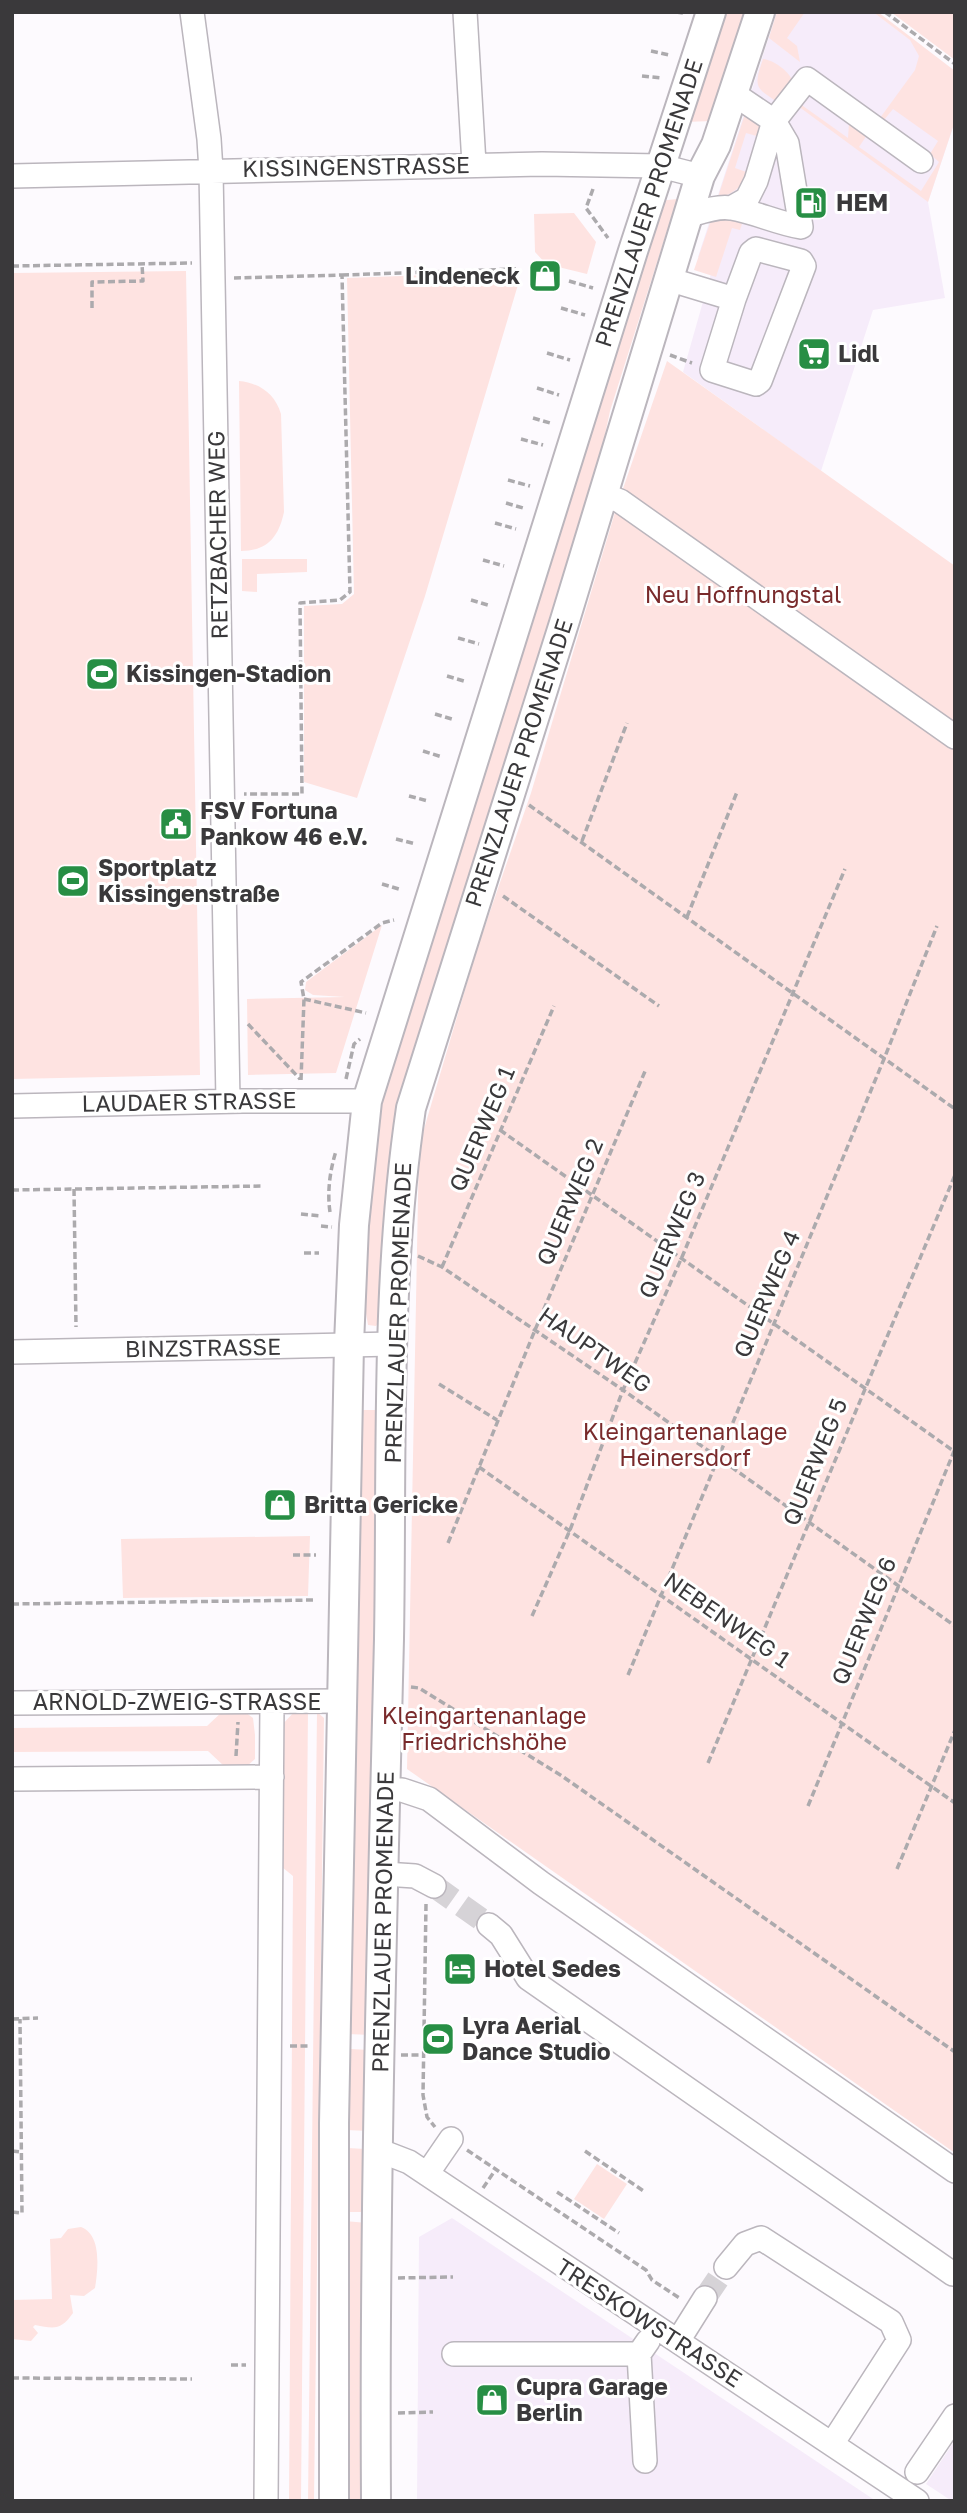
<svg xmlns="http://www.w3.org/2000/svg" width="967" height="2513" font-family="'Golos Text',sans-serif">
<rect width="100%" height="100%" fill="#fdfafe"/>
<path fill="#f6ecfa" d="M777,12H873L955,73V121L928,202L945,298L873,310L821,471L683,372L714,263L698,257Z
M452,2218L876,2501H417L419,2237Z
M955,2440V2501H952L926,2484Z"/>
<path fill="#fee3e1" d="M720,12H747L712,121L685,122Z
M777,12H805L787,38L797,46L800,62L769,38Z
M873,12H878L955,71V121L928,202L798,106L801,87L803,106L848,138L849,123L867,135L859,147L921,191L939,162L930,154L938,141L893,109L884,120L880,118L915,70L919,56L910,40Z
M891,12H955V60Z
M763,59C773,60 788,70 792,80L783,106C757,87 752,91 763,59Z
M745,114L764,127L760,137L746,133L735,168L749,173C745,184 730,197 718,197Z
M677,199L610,411L600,458L404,1104L381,1319L376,1326L368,1325L363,1296L362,1256L379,1092L659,201Z
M574,213L596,242L587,274L546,264L535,252L534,214Z
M731,219L742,224L740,230L732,228L716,277L694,270L711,220Z
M186,271L200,1075L12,1079V273Z
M512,272L520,278L425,596L357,798L304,782V606L342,604L354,594L347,278Z
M667,361L955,566V2153L407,1769L419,1146L477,949L531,793L616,509Z
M239,381C260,383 275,394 281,414L284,512C279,536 268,551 241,551Z
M242,559H307V572L257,574V592L242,591Z
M382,925L336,1073L248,1075L247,999L345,997L313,995L305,990L306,982Z
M357,1410H383L371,2035L348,2034Z
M310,1536L308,1596L123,1598L121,1539Z
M308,1709L301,2501H289L293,1876L277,1863L280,1727L295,1711Z
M223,1711L245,1712L253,1718L255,1735V1759L247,1766H224L208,1751L12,1752V1728L207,1726Z
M317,1712L324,1718L314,2501H308Z
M351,2049L369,2050L368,2131L347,2130Z
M348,2148L365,2149L364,2212H347Z
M597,2164L627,2184L604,2219L574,2199Z
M345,2221L367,2223L366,2501H348Z
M81,2227C102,2235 98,2269 95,2288L84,2296L70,2295L73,2313C61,2330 55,2329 35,2325L33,2327L38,2333L31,2341L12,2339V2300L52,2299L50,2239L61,2238L68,2229Z"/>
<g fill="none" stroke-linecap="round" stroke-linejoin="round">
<path stroke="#d6d3d7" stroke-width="23" stroke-dasharray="23 11" stroke-linecap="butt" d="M434,1886L489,1925
M705,2298L726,2267"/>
<defs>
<path id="minor" d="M192,12L209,139L211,171L228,1101
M465,12L474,164
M12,176L542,164L661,166L700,176
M731,208L747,199L756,181L774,121L807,79L921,161
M687,216C701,212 716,206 731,208C755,212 777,223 801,227L787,143L774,121L734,94
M668,279L734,299L751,253L756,249L801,261L804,266L760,381L756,384L712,370L734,299
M602,494L620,501L955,737
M12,1106L243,1101H367
M12,1352L393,1344
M12,1703L343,1701
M12,1779L272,1777
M385,1790H402L429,1799L541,1883L955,2171
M384,1874L415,1876L434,1886
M489,1925L501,1935L528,1978L953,2274
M378,2150L409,2162L917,2501
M427,2174L451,2139
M726,2267L745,2244L761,2238L891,2322L899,2340L832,2444
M678,2341L705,2298
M454,2354H639
M645,2461L639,2354L648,2341
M917,2472L955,2416
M266,2501L272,1703"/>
<path id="major" d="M334,2501V2123L349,1344L354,1225L367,1101L633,251L711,12
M376,2501C374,2214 382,1926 389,1639C392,1463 385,1283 411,1108L565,620L700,176L716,145L760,12"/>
</defs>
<use href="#minor" stroke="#bbb6bd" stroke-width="26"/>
<use href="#major" stroke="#bbb6bd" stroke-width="32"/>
<path stroke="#acaaad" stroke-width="3.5" stroke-dasharray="7 3.5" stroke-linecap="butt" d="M676,12L683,13
M885,12L955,64
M651,51L669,55
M642,76L661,78
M593,189L586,208L608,238
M12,266L192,263
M342,275L516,269
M234,278L342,275L350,592L340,600L300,603L302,794H244
M569,281L593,288
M92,308V282L143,281L142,264
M561,308L585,315
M547,353L570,360
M670,355L692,363
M537,388L559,395
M533,418L550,423
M521,439L543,445
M508,480L530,486
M506,503L523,508
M495,523L516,529
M483,560L504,566
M471,600L491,606
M458,638L479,644
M447,676L467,682
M435,714L455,720
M423,751L442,757
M409,796L428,801
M529,805L955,1109
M396,839L416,844
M582,841L627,723
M382,884L402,890
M503,896L659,1006
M687,917L737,792
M304,999L366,1013
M248,1024L300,1079
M346,1079L354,1044L360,1039
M301,1080L304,999L301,982L382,923L394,920
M500,1130L955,1452
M74,1189L76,1327
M12,1190L262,1186
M330,1212C327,1192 330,1170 336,1151
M301,1214L321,1216
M321,1226L332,1227
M304,1253H319
M418,1256L442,1267L623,1390L955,1626
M442,1267L554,1006
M439,1384L497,1420
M479,1467L955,1803
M448,1543L535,1330L646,1069
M293,1555H316
M12,1604L315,1600
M532,1616L570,1530L623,1390L682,1257L845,869
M628,1675L884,1059L937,926
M411,1687L419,1688L562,1776L955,2052
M236,1756L238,1722
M708,1763L955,1175
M808,1806L955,1449
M897,1869L955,1730
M426,1904L423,2095L427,2117L435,2127
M12,2019L38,2018
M290,2046H309
M401,2055H423
M467,2150L646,2270L652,2280L681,2299
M12,2151L21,2152
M585,2151L645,2192
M483,2188L496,2169
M557,2192L619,2233
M12,2212L22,2213L20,2019
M398,2278L453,2277
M231,2365H246
M12,2378L192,2379
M398,2413L433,2412"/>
<use href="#minor" stroke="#fff" stroke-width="23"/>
<use href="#major" stroke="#fff" stroke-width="28"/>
</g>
<defs>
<symbol id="fuel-square" viewBox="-11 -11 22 22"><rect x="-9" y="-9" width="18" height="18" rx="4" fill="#278e44" stroke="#fff"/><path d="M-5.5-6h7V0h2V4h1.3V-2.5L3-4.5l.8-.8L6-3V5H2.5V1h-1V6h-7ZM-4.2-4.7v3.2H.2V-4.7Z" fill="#fff"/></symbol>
<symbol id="shop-square" viewBox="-11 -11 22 22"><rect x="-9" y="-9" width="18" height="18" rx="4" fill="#278e44" stroke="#fff"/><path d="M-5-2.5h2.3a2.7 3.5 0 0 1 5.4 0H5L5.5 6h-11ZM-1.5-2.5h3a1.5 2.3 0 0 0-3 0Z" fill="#fff"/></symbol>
<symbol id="supermarket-square" viewBox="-11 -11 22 22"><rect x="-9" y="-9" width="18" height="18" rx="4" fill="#278e44" stroke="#fff"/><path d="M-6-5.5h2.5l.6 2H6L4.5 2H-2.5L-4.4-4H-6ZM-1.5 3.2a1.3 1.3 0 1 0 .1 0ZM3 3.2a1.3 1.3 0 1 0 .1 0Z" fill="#fff"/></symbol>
<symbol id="stadium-square" viewBox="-11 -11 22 22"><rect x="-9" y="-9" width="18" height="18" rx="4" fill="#278e44" stroke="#fff"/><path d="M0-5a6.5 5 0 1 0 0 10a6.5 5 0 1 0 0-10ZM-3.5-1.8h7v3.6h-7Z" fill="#fff"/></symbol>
<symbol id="civic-square" viewBox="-11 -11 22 22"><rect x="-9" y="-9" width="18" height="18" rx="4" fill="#278e44" stroke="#fff"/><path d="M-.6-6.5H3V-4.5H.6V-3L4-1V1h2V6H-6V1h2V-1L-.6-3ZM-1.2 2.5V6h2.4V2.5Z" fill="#fff"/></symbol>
<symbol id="hotel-square" viewBox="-11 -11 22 22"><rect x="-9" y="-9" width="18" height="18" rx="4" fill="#278e44" stroke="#fff"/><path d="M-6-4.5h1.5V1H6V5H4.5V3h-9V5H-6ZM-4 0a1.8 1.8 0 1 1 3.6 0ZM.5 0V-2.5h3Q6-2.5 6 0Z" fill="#fff"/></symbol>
</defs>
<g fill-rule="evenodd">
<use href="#fuel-square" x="792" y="184" width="38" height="38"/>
<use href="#shop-square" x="526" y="257" width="38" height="38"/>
<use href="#supermarket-square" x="795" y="335" width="38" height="38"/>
<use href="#stadium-square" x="83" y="655" width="38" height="38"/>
<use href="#civic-square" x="157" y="805" width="38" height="38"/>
<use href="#stadium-square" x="54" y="862" width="38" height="38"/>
<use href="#shop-square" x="261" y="1486" width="38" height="38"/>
<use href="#hotel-square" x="441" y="1950" width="38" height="38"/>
<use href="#stadium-square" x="419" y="2020" width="38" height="38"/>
<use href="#shop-square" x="473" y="2381" width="38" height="38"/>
</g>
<g text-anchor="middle" stroke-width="6" stroke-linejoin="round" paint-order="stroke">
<g font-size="23" fill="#3a393b" stroke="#fff">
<text transform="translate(356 167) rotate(-1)" y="8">KISSINGENSTRASSE</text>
<text transform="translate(649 203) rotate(-72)" y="8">PRENZLAUER PROMENADE</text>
<text transform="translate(218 535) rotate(-91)" y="8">RETZBACHER WEG</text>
<text transform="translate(519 763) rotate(-72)" y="8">PRENZLAUER PROMENADE</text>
<text transform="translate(189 1102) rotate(-1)" y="8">LAUDAER STRASSE</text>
<text transform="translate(482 1129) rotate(-67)" y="8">QUERWEG 1</text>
<text transform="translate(570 1202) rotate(-67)" y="8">QUERWEG 2</text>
<text transform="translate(672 1235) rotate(-67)" y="8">QUERWEG 3</text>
<text transform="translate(767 1294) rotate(-67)" y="8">QUERWEG 4</text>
<text transform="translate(398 1313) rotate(-88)" y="8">PRENZLAUER PROMENADE</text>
<text transform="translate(203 1348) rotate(-1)" y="8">BINZSTRASSE</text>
<text transform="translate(595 1350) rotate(35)" y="8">HAUPTWEG</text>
<text transform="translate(815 1462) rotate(-68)" y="8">QUERWEG 5</text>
<text transform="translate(727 1620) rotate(35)" y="8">NEBENWEG 1</text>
<text transform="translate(864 1621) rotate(-68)" y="8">QUERWEG 6</text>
<text x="177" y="1710">ARNOLD-ZWEIG-STRASSE</text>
<text transform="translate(383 1922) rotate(-89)" y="8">PRENZLAUER PROMENADE</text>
<text transform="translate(649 2323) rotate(33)" y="8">TRESKOWSTRASSE</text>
</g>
<g font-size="23" font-weight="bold" fill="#3a393b" stroke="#fff" text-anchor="start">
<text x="836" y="211">HEM</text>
<text x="520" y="284" text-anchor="end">Lindeneck</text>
<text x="838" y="362">Lidl</text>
<text x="126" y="682">Kissingen-Stadion</text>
<text x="200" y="819">FSV Fortuna<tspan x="200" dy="26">Pankow 46 e.V.</tspan></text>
<text x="98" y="876">Sportplatz<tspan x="98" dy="26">Kissingenstraße</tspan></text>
<text x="304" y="1513">Britta Gericke</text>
<text x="484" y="1977">Hotel Sedes</text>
<text x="462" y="2034">Lyra Aerial<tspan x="462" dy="26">Dance Studio</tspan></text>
<text x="516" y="2395">Cupra Garage<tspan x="516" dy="26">Berlin</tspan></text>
</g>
<g font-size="23" fill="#792a2b" stroke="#fff">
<text x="743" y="603">Neu Hoffnungstal</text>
<text x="685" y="1440">Kleingartenanlage<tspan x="685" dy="26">Heinersdorf</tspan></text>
<text x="484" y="1724">Kleingartenanlage<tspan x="484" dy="26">Friedrichshöhe</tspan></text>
</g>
</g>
<rect width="967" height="2513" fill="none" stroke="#3a393b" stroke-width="28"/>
</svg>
